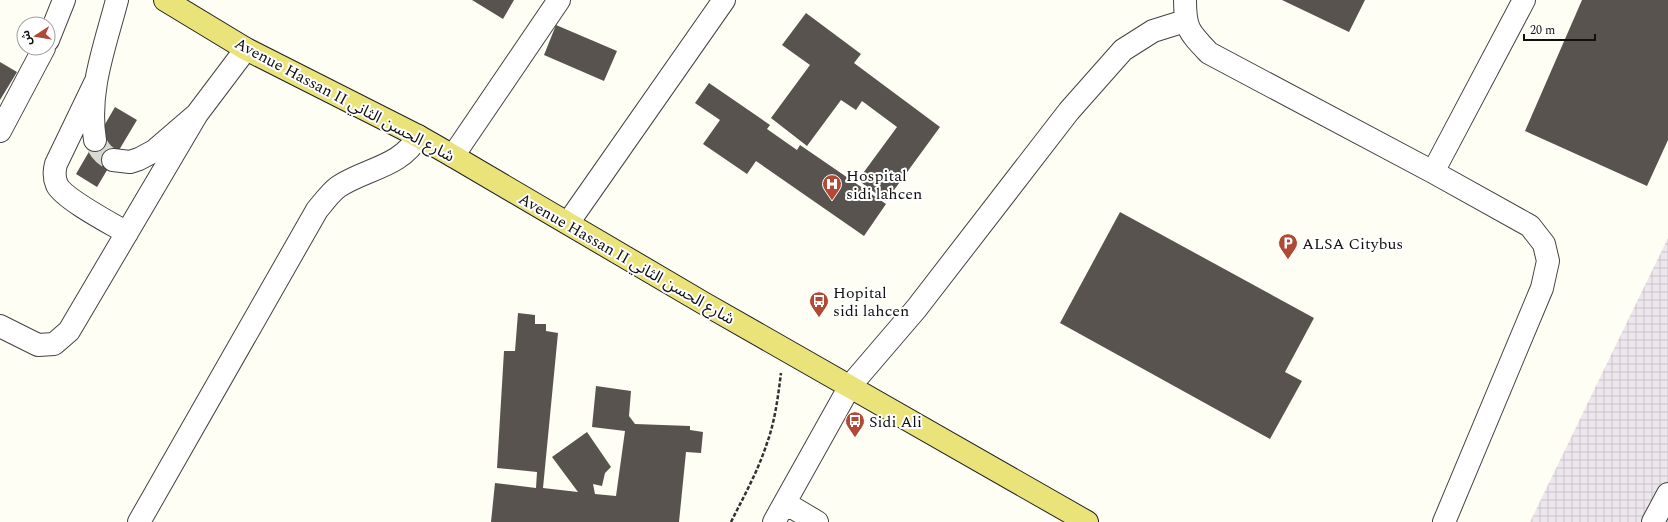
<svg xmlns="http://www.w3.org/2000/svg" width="1668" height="522" font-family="Spectral,'Noto Sans Arabic',serif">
<defs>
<pattern id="industrial-grid" width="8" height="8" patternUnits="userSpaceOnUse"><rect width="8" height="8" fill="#ede6ed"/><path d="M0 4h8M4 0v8" fill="none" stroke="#cac4ca"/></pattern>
</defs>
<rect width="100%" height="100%" fill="#fefef5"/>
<path fill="url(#industrial-grid)" d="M1668,238V522H1530L1646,283Z"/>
<path fill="#58534e" d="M472,0H514L503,19Z
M1282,0H1365L1349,32Z
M1582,0H1668V140L1647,186L1525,131Z
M806,13L861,54L854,63L940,127L886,201L858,180L897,127L862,101L856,110L841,100L807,146L771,118L810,65L782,45Z
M556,25L617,51L604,81L544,55Z
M0,62L17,72L0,100Z
M709,83L770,125L767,129L797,150L800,145L886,204L864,236L756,161L747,174L703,144L720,120L695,103Z
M115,107L137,120L97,187L76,174Z
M1120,212L1314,318L1285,372L1302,381L1270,439L1060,323Z
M518,313L535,315V324H546V331L558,333L543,488L578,492L552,457L587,432L611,467L605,473L602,486L593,484L595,494L616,496L625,431L592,427L596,386L631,391L629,416L635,424L690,426V430L703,432L701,453L686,452L679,522H491L495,483L536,488L537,472L497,468L504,351H515Z"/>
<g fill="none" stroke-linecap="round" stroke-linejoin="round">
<path stroke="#dadad3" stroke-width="22" stroke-dasharray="22 11" stroke-linecap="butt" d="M95,140C99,151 103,155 113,160"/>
<defs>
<path id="minor" d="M1185,0C1185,29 1189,32 1209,53L1433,172L1530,226L1544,244L1548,261L1542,288L1444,522
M48,40L64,0
M95,83L56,164C54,171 54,178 57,185C64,199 112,224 127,233
M0,131L44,48
M95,140C87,92 105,46 117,0
M453,156L559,0
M113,160L130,162L139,159L154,151L197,114L246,49
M1433,172L1524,0
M568,223L724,0
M0,326L38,345L54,344L69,331L197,114
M785,503L817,522
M139,522L317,210C323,203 330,193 338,187C364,169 402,167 418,136
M774,522L850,386L916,309L1069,111L1123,50L1153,31L1185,21
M1653,522L1668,494"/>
<path id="major" d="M165,0L246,49L418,136L453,156L705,304L1087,522"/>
</defs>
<use href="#minor" stroke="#434343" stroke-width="24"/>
<use href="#major" stroke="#212121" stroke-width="24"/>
<path stroke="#323232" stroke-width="2.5" stroke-dasharray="4 2" stroke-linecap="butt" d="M731,522C744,496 758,471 767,443C775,421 778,397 781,373"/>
<use href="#minor" stroke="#fff" stroke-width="22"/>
<use href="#major" stroke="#e9e37a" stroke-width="22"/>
</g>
<defs>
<symbol id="hospital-pin" viewBox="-11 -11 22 30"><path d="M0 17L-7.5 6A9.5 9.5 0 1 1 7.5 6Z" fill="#b14937" stroke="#fff"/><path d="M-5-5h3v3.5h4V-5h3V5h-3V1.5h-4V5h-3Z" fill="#fff"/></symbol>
<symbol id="parking-pin" viewBox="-11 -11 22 30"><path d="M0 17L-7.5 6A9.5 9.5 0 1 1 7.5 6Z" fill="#b14937" stroke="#fff"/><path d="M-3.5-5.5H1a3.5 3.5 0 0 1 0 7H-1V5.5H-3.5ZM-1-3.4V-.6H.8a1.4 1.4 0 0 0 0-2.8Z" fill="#fff"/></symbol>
<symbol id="bus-pin" viewBox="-11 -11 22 30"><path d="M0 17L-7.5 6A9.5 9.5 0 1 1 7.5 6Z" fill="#b14937" stroke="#fff"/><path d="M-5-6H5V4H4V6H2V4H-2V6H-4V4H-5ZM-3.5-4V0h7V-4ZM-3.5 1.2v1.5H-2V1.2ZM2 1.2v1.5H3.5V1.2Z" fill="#fff"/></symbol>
</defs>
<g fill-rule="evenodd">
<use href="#hospital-pin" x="821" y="173" width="22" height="30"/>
<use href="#parking-pin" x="1277" y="232" width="22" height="30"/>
<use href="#bus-pin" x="808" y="290" width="22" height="30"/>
<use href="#bus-pin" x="844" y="410" width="22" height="30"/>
</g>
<g text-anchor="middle" stroke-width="4" stroke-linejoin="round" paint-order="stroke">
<g font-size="16" fill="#101010" stroke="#fff">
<text transform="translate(345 99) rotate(28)" y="6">Avenue Hassan II شارع الحسن الثاني</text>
<text transform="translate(627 258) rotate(30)" y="6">Avenue Hassan II شارع الحسن الثاني</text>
</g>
<g font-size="16" fill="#101010" stroke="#fff" text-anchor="start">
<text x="846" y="181">Hospital<tspan x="846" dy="18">sidi lahcen</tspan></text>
<text x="1302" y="249">ALSA Citybus</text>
<text x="833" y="298">Hopital<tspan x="833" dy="18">sidi lahcen</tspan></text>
<text x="869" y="427">Sidi Ali</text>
</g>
</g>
<g transform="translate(36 36) rotate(258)"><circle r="19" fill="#ffffff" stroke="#9f9f9f"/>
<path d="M0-3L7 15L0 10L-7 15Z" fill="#b14937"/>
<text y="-6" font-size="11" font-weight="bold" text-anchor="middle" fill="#101010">ش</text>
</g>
<path d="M1524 34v6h71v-6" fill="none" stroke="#101010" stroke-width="2"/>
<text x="1530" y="34" font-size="12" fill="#101010" stroke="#ffffff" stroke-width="3" paint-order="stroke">20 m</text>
</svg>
